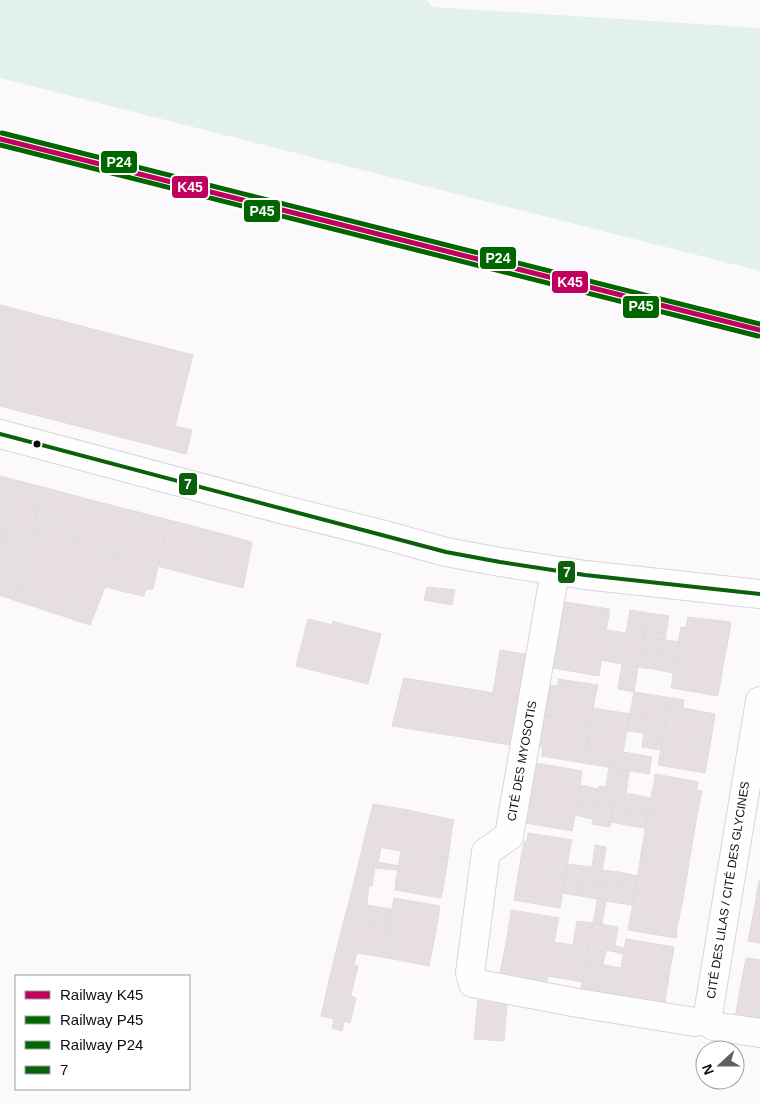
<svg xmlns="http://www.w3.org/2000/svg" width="760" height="1105" viewBox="0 0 760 1105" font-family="Helvetica,sans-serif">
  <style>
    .green { fill: #e3f1eb }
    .building { fill: #e6dedf; stroke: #e2dbdb }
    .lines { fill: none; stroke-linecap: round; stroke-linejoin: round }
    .street-casing { stroke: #d9d5db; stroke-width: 30 }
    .street { stroke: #fefeff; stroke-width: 28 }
    .bus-1-casing { stroke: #fff; stroke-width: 8 }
    .bus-1 { stroke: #0b610b; stroke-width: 4 }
    .rail-1-casing { stroke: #fff; stroke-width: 9 }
    .rail-2-casing { stroke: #fff; stroke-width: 9 }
    .rail-3-casing { stroke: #fff; stroke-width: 9 }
    .rail-1 { stroke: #bf005f; stroke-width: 5 }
    .rail-2 { stroke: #060; stroke-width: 5 }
    .rail-3 { stroke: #060; stroke-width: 5 }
    .bus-dot { fill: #110b13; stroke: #fff; stroke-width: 2 }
    .labels { text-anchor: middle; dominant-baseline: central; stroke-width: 4.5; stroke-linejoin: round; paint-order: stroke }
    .street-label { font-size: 12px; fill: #110b13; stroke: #fff }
    .line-badge { stroke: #fff; stroke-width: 2 }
    .badge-label { font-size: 14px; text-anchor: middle; font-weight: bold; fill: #fff }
  </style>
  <rect width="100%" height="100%" fill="#fbf9fc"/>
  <polygon class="green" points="0,0 427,0 433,7 760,28 760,271 0,78"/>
  <g class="building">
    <polygon points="0,305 193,355 175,426 192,430 186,454 0,406"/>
    <polygon points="0,476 19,481 0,550"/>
    <polygon points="19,481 43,487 17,585 0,579 0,550"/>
    <polygon points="43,487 87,499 81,522 37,510"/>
    <polygon points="87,499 134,511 118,555 75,543"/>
    <polygon points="37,510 81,522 75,543 32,531"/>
    <polygon points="134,511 169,520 156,575 136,569 130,593 105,587"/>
    <polygon points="169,520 223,534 211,580 158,566"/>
    <polygon points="32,531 118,555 96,610 17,585"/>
    <polygon points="223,534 252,542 243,588 211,580"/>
    <polygon points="136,569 156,575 153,589 146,589 144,596 130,593"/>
    <polygon points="0,579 17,585 14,600 0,595"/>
    <polygon points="17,585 96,610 90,625 14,600"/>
    <polygon points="427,587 455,590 452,605 424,600"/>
    <polygon points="565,602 609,609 609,615 564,607"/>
    <polygon points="564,607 609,615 606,630 626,633 630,610 648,613 641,652 559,638"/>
    <polygon points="648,613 663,615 661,633 644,630"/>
    <polygon points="663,615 669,616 665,640 644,636 644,630 661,633"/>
    <polygon points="688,617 731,622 729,635 686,628"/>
    <polygon points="308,619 345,628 346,625 381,634 368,684 296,666"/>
    <polygon points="333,621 346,625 345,628 332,625"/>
    <polygon points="681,627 729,635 723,666 676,658"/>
    <polygon points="644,636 659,639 657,655 641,652"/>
    <polygon points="559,638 641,652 638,667 601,660 599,676 553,668"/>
    <polygon points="659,639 679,642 676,658 657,655"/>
    <polygon points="500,650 531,655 524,698 493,692"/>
    <polygon points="641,652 657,655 653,669 638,667"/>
    <polygon points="657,655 676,658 674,673 653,669"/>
    <polygon points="676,658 723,666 718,696 671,688"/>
    <polygon points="622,664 638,667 634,692 618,689"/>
    <polygon points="404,678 524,698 517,746 392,726"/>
    <polygon points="558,679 598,685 596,693 558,686"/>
    <polygon points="550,685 596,693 590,725 545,716"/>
    <polygon points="634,692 684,700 683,708 668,705 665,721 630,714"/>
    <polygon points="668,705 715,714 710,745 663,737"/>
    <polygon points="593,708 630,714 627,731 590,725"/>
    <polygon points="630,714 647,717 644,733 627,731"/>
    <polygon points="545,716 590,725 585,754 539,746"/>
    <polygon points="647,717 665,721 663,737 644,733"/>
    <polygon points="590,725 627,731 620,769 608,767 612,748 587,744"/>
    <polygon points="644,733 663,737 661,750 642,747"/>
    <polygon points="663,737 710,745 705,773 658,765"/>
    <polygon points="587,744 612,748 608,767 583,763"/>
    <polygon points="543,747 585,754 583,763 542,756"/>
    <polygon points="623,752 652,757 649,774 620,769"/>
    <polygon points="536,763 582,771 578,801 531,793"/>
    <polygon points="609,767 620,769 617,789 606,787"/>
    <polygon points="620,769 629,771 626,794 631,794 629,810 613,807"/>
    <polygon points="655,774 698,782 696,791 654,783"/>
    <polygon points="654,783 702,791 696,821 648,813"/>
    <polygon points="580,785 598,789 596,804 578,801"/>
    <polygon points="599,786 617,789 613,807 596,804"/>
    <polygon points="531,793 578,801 572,831 526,823"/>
    <polygon points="631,794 651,798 648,813 629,810"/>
    <polygon points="578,801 596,804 593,819 575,815"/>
    <polygon points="373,804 408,810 407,820 452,829 448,858 363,845"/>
    <polygon points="596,804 613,807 610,827 592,824"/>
    <polygon points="613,807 629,810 626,825 611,822"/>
    <polygon points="408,810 454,820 452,829 407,820"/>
    <polygon points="629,810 648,813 645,828 626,825"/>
    <polygon points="648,813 696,821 691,851 643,843"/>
    <polygon points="528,833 572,840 570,849 527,841"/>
    <polygon points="524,841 570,849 565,878 519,870"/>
    <polygon points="643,843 691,851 689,861 641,853"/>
    <polygon points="363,845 381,848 378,862 399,866 398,870 375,868 372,886 354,882"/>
    <polygon points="595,845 606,847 600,884 565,878 568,864 592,867"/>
    <polygon points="401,851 448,858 443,889 396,881"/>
    <polygon points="641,853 689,861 688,870 640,862"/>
    <polygon points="640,862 688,870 683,899 635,890"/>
    <polygon points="519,870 565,878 560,908 514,900"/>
    <polygon points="602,870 619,872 617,887 600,884"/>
    <polygon points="619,872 638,876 635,890 617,887"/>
    <polygon points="565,878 582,881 580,896 562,893"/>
    <polygon points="396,881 443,889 441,898 395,890"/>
    <polygon points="582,881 600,884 597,899 580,896"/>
    <polygon points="759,881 760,881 760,911 754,910"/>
    <polygon points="354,882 369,885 367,905 391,909 391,914 348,906"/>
    <polygon points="600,884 635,890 632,905 606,901 602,925 593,923"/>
    <polygon points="635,890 683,899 677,928 630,920"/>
    <polygon points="394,898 440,906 435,936 388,928"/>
    <polygon points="348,906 372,911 370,924 344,920"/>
    <polygon points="511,910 559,918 557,927 510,918"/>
    <polygon points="754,910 760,911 760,943 748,941"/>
    <polygon points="372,911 391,914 388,928 370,924"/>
    <polygon points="510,918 557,927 554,942 573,945 577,921 593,923 586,962 505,948"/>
    <polygon points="344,920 388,928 383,957 357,953 354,964 334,959"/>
    <polygon points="630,920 677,928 676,938 628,930"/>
    <polygon points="593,923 618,927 615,946 625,948 624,954 606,950 603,965 586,962"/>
    <polygon points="388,928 435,936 429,966 383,957"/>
    <polygon points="626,939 674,947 669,976 621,968"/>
    <polygon points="505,948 586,962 583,982 548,976 546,987 499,979"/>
    <polygon points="746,958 760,960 760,992 740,989"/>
    <polygon points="334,959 358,966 342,1031 332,1028 334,1019 321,1016"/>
    <polygon points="586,962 669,976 664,1008 615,999 617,987 598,984 596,996 580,993"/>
    <polygon points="598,984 617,987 615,999 596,996"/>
    <polygon points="740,989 760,992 760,1023 735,1019"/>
    <polygon points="351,996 356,998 350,1023 344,1021"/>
    <polygon points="478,1000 507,1005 504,1041 474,1039"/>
  </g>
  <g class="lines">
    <g class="street-casing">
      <g id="street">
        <polyline points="0,434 277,508 381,534 446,552 500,562 585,575 760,594"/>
        <polyline points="555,571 509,836 486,852 470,973 473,983 578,1003 695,1022 707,1020"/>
        <polyline points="707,1020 760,701"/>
        <polyline points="707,1020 713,1026 760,1033"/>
      </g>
    </g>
    <use href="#street" class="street"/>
    <g class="bus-1-casing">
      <polyline id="bus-1" points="0,434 446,552 500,562 585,575 760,594"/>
    </g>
    <use href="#bus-1" class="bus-1"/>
    <g class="rail-1-casing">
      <polyline id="rail-1" points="0,139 760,330"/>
    </g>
    <g class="rail-2-casing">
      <polyline id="rail-2" points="0,145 758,336"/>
    </g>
    <g class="rail-3-casing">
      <polyline id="rail-3" points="2,133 760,324"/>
    </g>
    <use href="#rail-1" class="rail-1"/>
    <use href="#rail-2" class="rail-2"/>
    <use href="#rail-3" class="rail-3"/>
  </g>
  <circle class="bus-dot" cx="37" cy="444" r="4.5"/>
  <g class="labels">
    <g class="street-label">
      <text transform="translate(522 761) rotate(-80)">CITÉ DES MYOSOTIS</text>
      <text transform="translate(728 890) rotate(-81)">CITÉ DES LILAS / CITÉ DES GLYCINES</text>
    </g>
  </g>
  <g class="line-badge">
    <rect x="100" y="150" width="38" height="24" rx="5" fill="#060"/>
    <rect x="171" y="175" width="38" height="24" rx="5" fill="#bf005f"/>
    <rect x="243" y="199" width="38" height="24" rx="5" fill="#060"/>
    <rect x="479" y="246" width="38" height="24" rx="5" fill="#060"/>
    <rect x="551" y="270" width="38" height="24" rx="5" fill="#bf005f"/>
    <rect x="622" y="295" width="38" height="24" rx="5" fill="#060"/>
    <rect x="178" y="472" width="20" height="24" rx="5" fill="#0b610b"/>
    <rect x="557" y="560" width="19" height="24" rx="5" fill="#0b610b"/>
  </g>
  <g class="badge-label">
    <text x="119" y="167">P24</text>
    <text x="190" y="192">K45</text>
    <text x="262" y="216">P45</text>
    <text x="498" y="263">P24</text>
    <text x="570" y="287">K45</text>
    <text x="641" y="311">P45</text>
    <text x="188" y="489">7</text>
    <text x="567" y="577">7</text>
  </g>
  <rect x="15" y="975" width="175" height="115" fill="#ffffff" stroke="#a09da1"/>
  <rect x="25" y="991" width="25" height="8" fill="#bf005f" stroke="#a09da1"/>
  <text x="60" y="1000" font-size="15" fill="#110b13">Railway K45</text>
  <rect x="25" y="1016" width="25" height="8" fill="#006600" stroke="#a09da1"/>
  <text x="60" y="1025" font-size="15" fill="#110b13">Railway P45</text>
  <rect x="25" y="1041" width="25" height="8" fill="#006600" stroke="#a09da1"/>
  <text x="60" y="1050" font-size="15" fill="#110b13">Railway P24</text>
  <rect x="25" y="1066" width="25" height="8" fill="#0b610b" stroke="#a09da1"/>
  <text x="60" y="1075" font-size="15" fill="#110b13">7</text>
  <g transform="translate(720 1065) rotate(249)"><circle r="24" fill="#ffffff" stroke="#a09da1"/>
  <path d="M0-4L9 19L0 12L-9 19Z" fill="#635e65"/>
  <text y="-8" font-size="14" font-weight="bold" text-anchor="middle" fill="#110b13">N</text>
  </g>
</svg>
